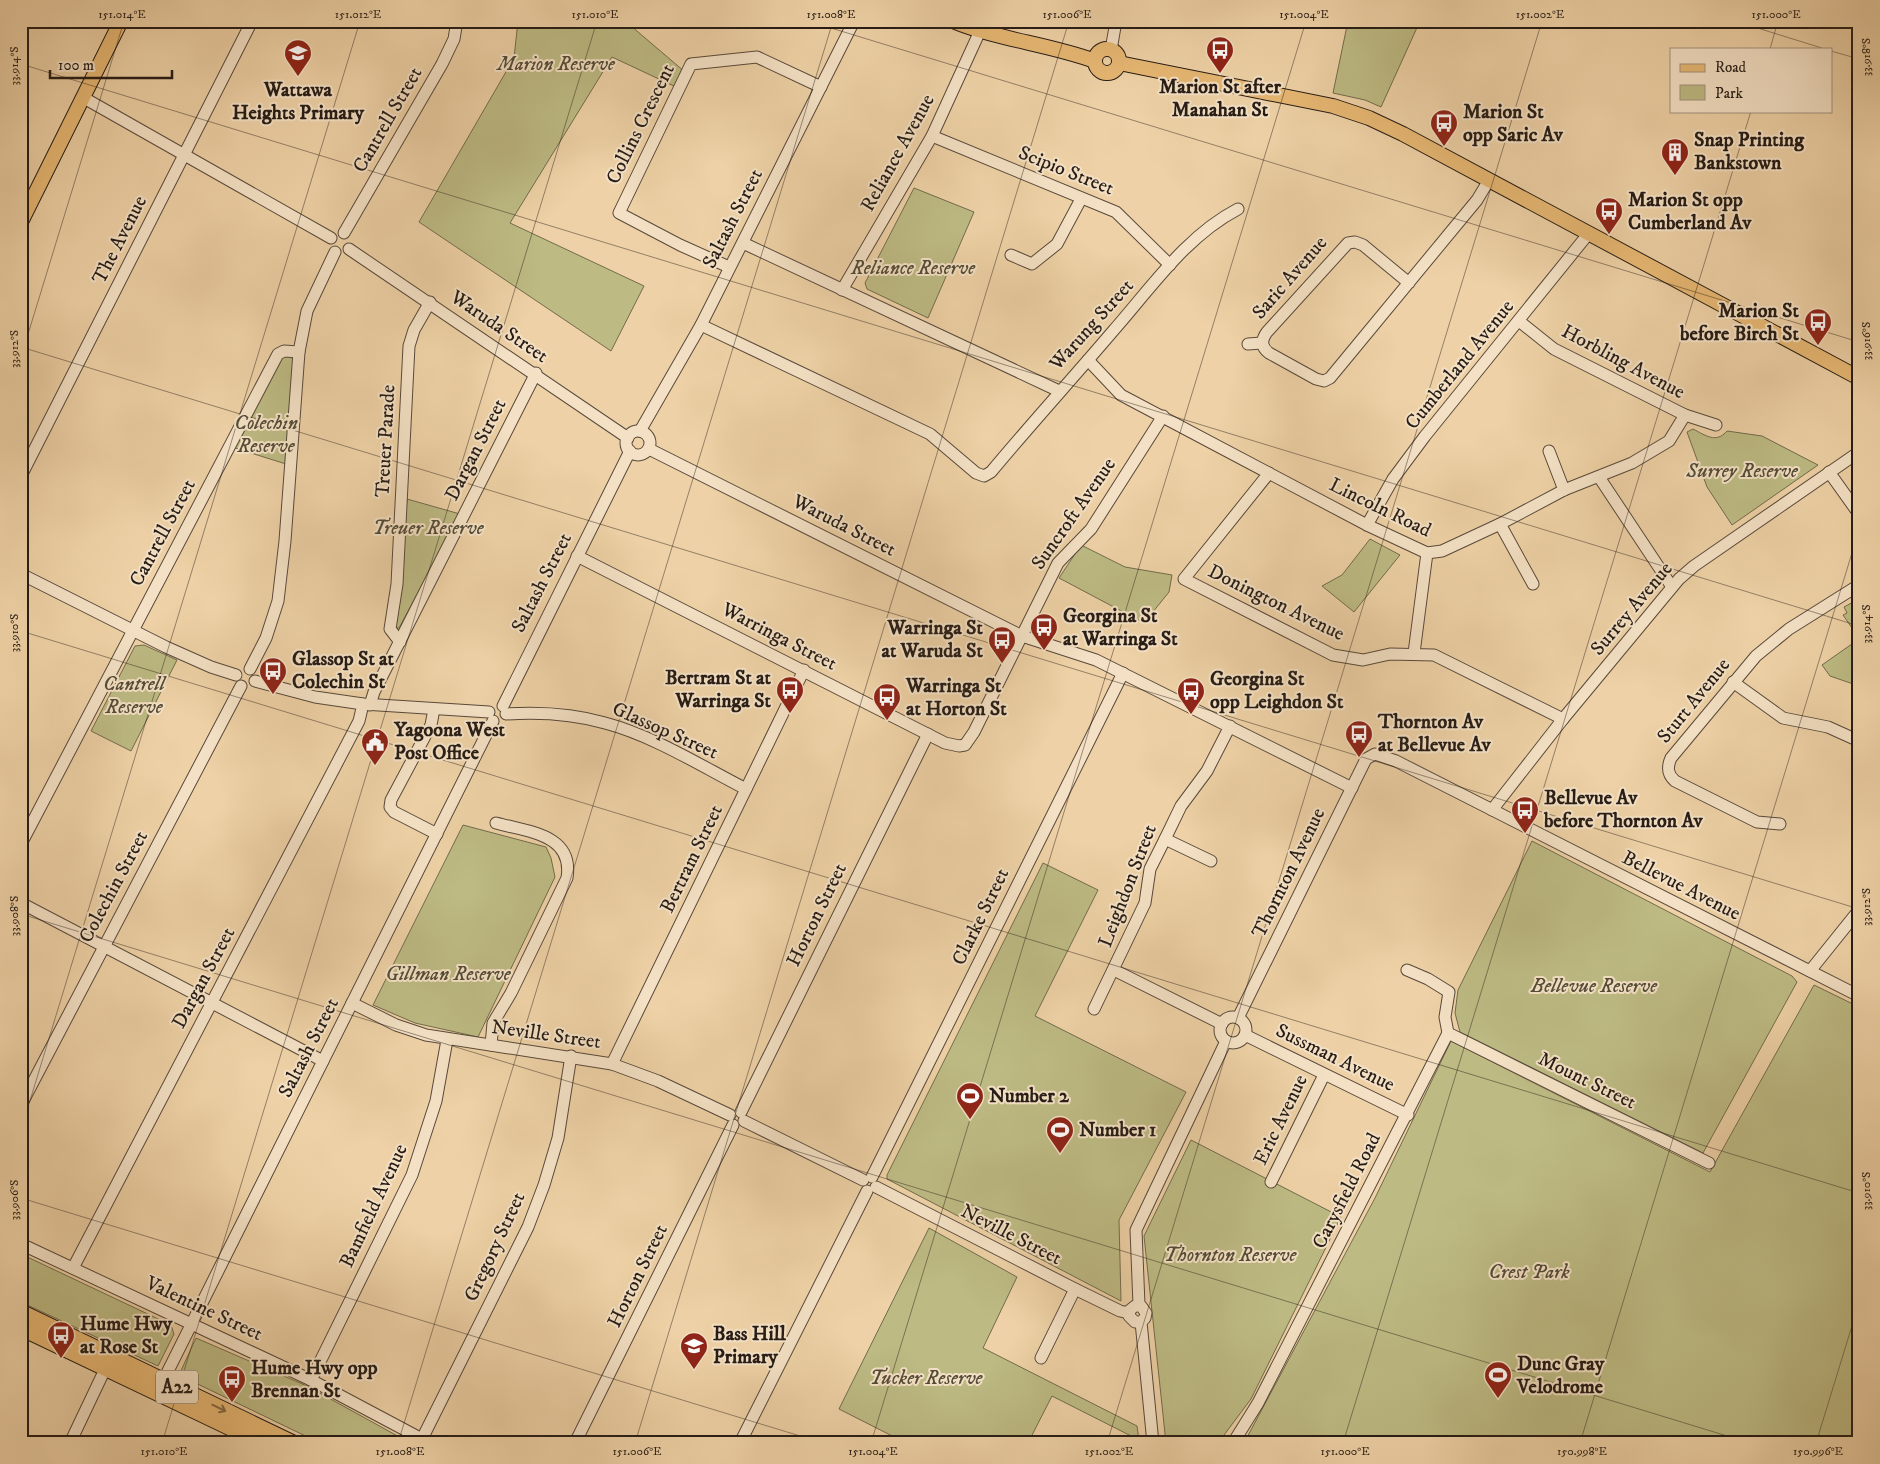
<svg xmlns="http://www.w3.org/2000/svg" width="1880" height="1464" viewBox="0 0 1880 1464" font-family="'IM FELL DW Pica',serif">
  <style>
    .green { fill: #bdba83; stroke: #726b4c }
    .lines { fill: none; stroke-linecap: round; stroke-linejoin: round }
    .minor-casing { stroke: #58493a; stroke-width: 13 }
    .major-casing { stroke: #261c16; stroke-width: 16 }
    .highway-casing { stroke: #261c16; stroke-width: 17 }
    .minor { stroke: #f4e1c5; stroke-width: 11 }
    .major { stroke: #e7b873; stroke-width: 14 }
    .highway { stroke: #e7b873; stroke-width: 15 }
    .oneway { stroke: #866a44 }
    .ticks { fill: none; stroke: #261c16; stroke-width: 1; stroke-opacity: 0.45 }
    .labels { text-anchor: middle; dominant-baseline: central; stroke-width: 4; stroke-linejoin: round; paint-order: stroke }
    .shield { fill: #f4e1c5; stroke: #64574a; stroke-width: 1 }
    .shield-label { font-size: 19px; font-weight: bold; fill: #261c16 }
    .park-label { font-size: 20px; font-style: italic; fill: #534b37; stroke: #f4e1c5 }
    .poi-label { font-size: 20px; font-weight: bold; fill: #261c16; stroke: #f4e1c5; text-anchor: start }
    .street-label { font-size: 20px; fill: #261c16; stroke: #f4e1c5 }
    .neatline { fill: none; stroke: #261c16; stroke-width: 2 }
    .ticks-label { font-size: 12px; text-anchor: middle; fill: #261c16 }
  </style>
  <rect width="100%" height="100%" fill="#eed1a6"/>
  <filter id="stains"><feTurbulence type="fractalNoise" baseFrequency=".004" numOctaves="4"/><feColorMatrix values="0 0 0 0 .2 0 0 0 0 .09 0 0 0 0 .02 0 0 0 .5 -.17"/></filter>
  <radialGradient id="worn" r=".72"><stop offset=".6" stop-color="#630" stop-opacity="0"/><stop offset="1" stop-color="#630" stop-opacity=".3"/></radialGradient>
  <g class="green">
    <polygon points="518,21 634,21 631,26 685,72 678,88 612,57 510,223 644,286 611,351 419,222 514,58"/>
    <polygon points="1348,21 1420,21 1381,107 1365,100 1333,93"/>
    <polygon points="914,188 974,212 928,318 867,289 865,283"/>
    <polygon points="291,356 293,360 286,464 235,448 280,357"/>
    <path d="M 1693,429 C 1705,435 1716,444 1727,431 L 1762,436 L 1818,465 L 1732,525 L 1707,487 L 1687,432 Z"/>
    <polygon points="407,499 460,514 399,628 396,628"/>
    <polygon points="1370,539 1400,555 1354,612 1322,586 1342,575"/>
    <polygon points="1081,545 1125,567 1172,575 1169,592 1144,623 1059,578"/>
    <polygon points="1859,599 1859,638 1843,615 1847,613 1844,607"/>
    <polygon points="1859,639 1859,686 1830,676 1822,665"/>
    <polygon points="144,645 177,660 131,751 91,731 135,646"/>
    <polygon points="463,825 546,847 551,858 555,877 478,1037 415,1023 373,1005"/>
    <polygon points="1532,841 1792,976 1797,982 1703,1153 1460,1032 1455,1013 1458,990"/>
    <polygon points="1043,863 1098,890 1035,1016 1186,1092 1119,1220 1121,1301 887,1179 887,1175"/>
    <polygon points="1814,985 1859,1007 1859,1443 1244,1443 1375,1198 1451,1041 1710,1172"/>
    <polygon points="1191,1140 1341,1217 1251,1399 1218,1443 1166,1443 1144,1236"/>
    <polygon points="929,1228 1017,1277 983,1348 1137,1426 1139,1440 1052,1396 1028,1443 906,1443 839,1409"/>
    <polygon points="21,1254 171,1325 174,1334 158,1366 21,1302"/>
    <polygon points="196,1338 307,1386 403,1439 405,1443 320,1443 179,1375"/>
  </g>
  <g class="lines">
    <g class="minor-casing">
      <g id="minor">
        <polyline points="1111,50 1116,21"/>
        <polyline points="84,98 331,238"/>
        <polyline points="932,136 1116,212 1170,265"/>
        <polyline points="344,233 442,64 454,39 457,21"/>
        <polyline points="743,243 1059,391"/>
        <polyline points="349,249 628,438"/>
        <polyline points="1011,255 1032,264 1057,244 1081,199"/>
        <polyline points="729,267 680,245 619,213 691,64 757,57 821,87"/>
        <path d="M 1409,283 L 1363,245 L 1355,242 L 1348,243 L 1267,332 C 1261,340 1261,347 1269,353 L 1316,379 L 1324,381 L 1330,378 L 1477,200 L 1489,180"/>
        <polyline points="842,290 932,136 980,31"/>
        <polyline points="1519,321 1554,349 1685,415 1716,425"/>
        <path d="M 701,325 L 930,434 L 976,473 L 984,476 L 991,472 C 1031,424 1073,378 1113,331 C 1151,288 1186,236 1238,209"/>
        <polyline points="1248,344 1262,343"/>
        <polyline points="1088,360 1121,395 1367,525 1427,553 1442,551 1500,524 1564,490 1632,463 1669,441 1685,415"/>
        <polyline points="640,431 701,325 854,21"/>
        <circle cx="638" cy="443" r="12"/>
        <polyline points="649,449 1022,636 1096,660 1352,788"/>
        <polyline points="1549,451 1564,490"/>
        <polyline points="1829,472 1859,514"/>
        <polyline points="1269,473 1184,579 1333,655 1363,660 1390,654 1434,655 1563,719"/>
        <polyline points="21,476 252,21"/>
        <polyline points="1599,477 1672,587"/>
        <polyline points="1500,524 1533,584"/>
        <polyline points="1367,525 1393,479 1425,436 1589,233"/>
        <polyline points="577,556 945,743 959,746 965,745 974,732 1058,563 1091,529 1163,416"/>
        <polyline points="21,574 166,647 211,667 236,675"/>
        <polyline points="400,642 390,629 397,584 409,346 414,330 430,302"/>
        <polyline points="1414,653 1427,553"/>
        <polyline points="250,669 266,638 278,601 285,541 299,352 307,311 335,252"/>
        <polyline points="255,681 315,697 363,704 489,712"/>
        <polyline points="1733,682 1783,718 1828,727 1859,741"/>
        <polyline points="370,705 374,692 536,373"/>
        <polyline points="503,706 630,451"/>
        <polyline points="434,709 431,725 391,800 390,807 394,812 437,834"/>
        <path d="M 506,714 C 538,712 574,714 605,723 C 654,736 701,766 746,789"/>
        <polyline points="1492,810 1563,719 1679,579 1694,566 1859,452"/>
        <path d="M 1780,824 L 1757,822 L 1675,781 C 1667,774 1667,767 1671,758 L 1756,656 L 1789,629 L 1859,585"/>
        <polyline points="1165,839 1211,861"/>
        <polyline points="21,844 278,354 284,351 299,352"/>
        <polyline points="21,903 323,1061"/>
        <polyline points="1114,970 1222,1024"/>
        <polyline points="1407,970 1428,979 1449,992 1445,1017 1448,1033"/>
        <polyline points="1810,971 1859,910"/>
        <polyline points="352,1003 396,1025 426,1035 612,1064 658,1081 730,1115"/>
        <polyline points="1094,1009 1145,903 1150,869 1165,839 1181,806 1207,771 1230,726"/>
        <circle cx="1233" cy="1030" r="13"/>
        <polyline points="1238,1018 1366,759 1375,754 1396,761 1859,996"/>
        <polyline points="1448,1033 1709,1163"/>
        <polyline points="1245,1035 1408,1115"/>
        <path d="M 491,1045 L 493,1023 L 511,993 L 567,878 C 574,834 528,832 496,823"/>
        <polyline points="612,1064 804,670"/>
        <polyline points="21,1105 241,686"/>
        <polyline points="741,1112 928,734"/>
        <polyline points="744,1121 863,1180"/>
        <polyline points="872,1177 1123,673"/>
        <polyline points="1271,1182 1324,1075"/>
        <polyline points="876,1187 1075,1289 1120,1311 1129,1313"/>
        <polyline points="21,1244 311,1380 422,1439"/>
        <polyline points="73,1268 359,721 363,704"/>
        <polyline points="1139,1305 1136,1230 1226,1041"/>
        <polyline points="1141,1322 1135,1322 1129,1316 1130,1310 1135,1306 1141,1306 1146,1313 1145,1318 1141,1322 1153,1443"/>
        <polyline points="1041,1358 1075,1289"/>
        <polyline points="311,1380 412,1175 436,1101 447,1040"/>
        <polyline points="160,1387 493,721"/>
        <polyline points="70,1443 108,1363"/>
        <polyline points="230,1443 239,1425"/>
        <polyline points="420,1443 528,1227 544,1185 558,1138 571,1056"/>
        <polyline points="575,1443 733,1125"/>
        <polyline points="740,1443 867,1191"/>
        <polyline points="1233,1443 1258,1403 1448,1033"/>
      </g>
    </g>
    <g class="major-casing">
      <g id="major">
        <path d="M 953,21 C 999,40 1049,44 1095,61"/>
        <circle cx="1107" cy="61" r="12"/>
        <polyline points="1119,63 1333,106 1369,118 1403,134 1859,378"/>
        <polyline points="21,222 121,21"/>
      </g>
    </g>
    <g class="highway-casing">
      <g id="highway">
        <polyline points="21,1312 293,1443"/>
        <polyline points="21,1328 262,1443"/>
      </g>
    </g>
    <use href="#minor" class="minor"/>
    <use href="#major" class="major"/>
    <use href="#highway" class="highway"/>
  </g>
  <defs><path id="oneway-shaft" d="M-6 0H5M1.5-3L5.5 0L1.5 3" fill="none" stroke-width="1.6" stroke-linecap="round" stroke-linejoin="round" transform="scale(1.25)"/></defs>
  <use class="oneway" href="#oneway-shaft" transform="translate(219 1408) rotate(26)"/>
  <path class="ticks" d="M 808,21 L 1859,342M 1735,21 L 1825,49M 1770,49 L 1778,21M 1831,51 L 1859,59M 21,64 L 1859,626M 21,347 L 1859,909M 21,357 L 124,21M 21,631 L 1859,1193M 21,914 L 1750,1443M 21,1130 L 360,21M 21,1198 L 823,1443M 162,1443 L 597,21M 398,1443 L 833,21M 635,1443 L 1069,21M 871,1443 L 1306,21M 1107,1443 L 1542,21M 1343,1443 L 1751,111M 1580,1443 L 1859,530M 1816,1443 L 1859,1303"/>
  <defs>
    <g id="bus-pin" transform="scale(1.4375)"><path d="M0 17L-7.5 6A9.5 9.5 0 1 1 7.5 6Z" fill="#8f2418" stroke="#f4e1c5"/><path d="M-5-6H5V4H4V6H2V4H-2V6H-4V4H-5ZM-3.5-4V0h7V-4ZM-3.5 1.2v1.5H-2V1.2ZM2 1.2v1.5H3.5V1.2Z" fill="#fff"/></g>
    <g id="school-pin" transform="scale(1.4375)"><path d="M0 17L-7.5 6A9.5 9.5 0 1 1 7.5 6Z" fill="#8f2418" stroke="#f4e1c5"/><path d="M0-5L7-2L0 1L-7-2ZM-4 1L0 2.5L4 1V4Q0 6-4 4Z" fill="#fff"/></g>
    <g id="building-pin" transform="scale(1.4375)"><path d="M0 17L-7.5 6A9.5 9.5 0 1 1 7.5 6Z" fill="#8f2418" stroke="#f4e1c5"/><path d="M-4-6H4V6H1V3H-1V6H-4ZM-2.5-4.3h1.7v1.8h-1.7ZM.8-4.3h1.7v1.8H.8ZM-2.5-1h1.7V.8h-1.7ZM.8-1h1.7V.8H.8Z" fill="#fff"/></g>
    <g id="civic-pin" transform="scale(1.4375)"><path d="M0 17L-7.5 6A9.5 9.5 0 1 1 7.5 6Z" fill="#8f2418" stroke="#f4e1c5"/><path d="M-.6-6.5H3V-4.5H.6V-3L4-1V1h2V6H-6V1h2V-1L-.6-3ZM-1.2 2.5V6h2.4V2.5Z" fill="#fff"/></g>
    <g id="stadium-pin" transform="scale(1.4375)"><path d="M0 17L-7.5 6A9.5 9.5 0 1 1 7.5 6Z" fill="#8f2418" stroke="#f4e1c5"/><path d="M0-5a6.5 5 0 1 0 0 10a6.5 5 0 1 0 0-10ZM-3.5-1.8h7v3.6h-7Z" fill="#fff"/></g>
  </defs>
  <g fill-rule="evenodd">
    <use href="#bus-pin" x="1220" y="50"/>
    <use href="#school-pin" x="298" y="53"/>
    <use href="#bus-pin" x="1444" y="123"/>
    <use href="#building-pin" x="1675" y="152"/>
    <use href="#bus-pin" x="1609" y="211"/>
    <use href="#bus-pin" x="1818" y="322"/>
    <use href="#bus-pin" x="1044" y="627"/>
    <use href="#bus-pin" x="1002" y="640"/>
    <use href="#bus-pin" x="273" y="671"/>
    <use href="#bus-pin" x="790" y="690"/>
    <use href="#bus-pin" x="1191" y="691"/>
    <use href="#bus-pin" x="887" y="697"/>
    <use href="#bus-pin" x="1359" y="734"/>
    <use href="#civic-pin" x="375" y="742"/>
    <use href="#bus-pin" x="1525" y="810"/>
    <use href="#stadium-pin" x="970" y="1096"/>
    <use href="#stadium-pin" x="1060" y="1130"/>
    <use href="#bus-pin" x="61" y="1335"/>
    <use href="#school-pin" x="694" y="1346"/>
    <use href="#stadium-pin" x="1498" y="1375"/>
    <use href="#bus-pin" x="232" y="1379"/>
  </g>
  <g class="labels">
    <rect class="shield" x="156" y="1370.5" width="42" height="33" rx="4"/>
    <g class="shield-label">
      <text x="177" y="1387">A22</text>
    </g>
    <g class="park-label">
      <text x="556" y="64">Marion Reserve</text>
      <text x="913" y="268">Reliance Reserve</text>
      <text x="266" y="423">Colechin<tspan x="266" dy="23">Reserve</tspan></text>
      <text x="1742" y="471">Surrey Reserve</text>
      <text x="428" y="528">Treuer Reserve</text>
      <text x="134" y="684">Cantrell<tspan x="134" dy="23">Reserve</tspan></text>
      <text x="448" y="974">Gillman Reserve</text>
      <text x="1594" y="986">Bellevue Reserve</text>
      <text x="1230" y="1255">Thornton Reserve</text>
      <text x="1529" y="1272">Crest Park</text>
      <text x="926" y="1378">Tucker Reserve</text>
    </g>
    <g class="poi-label">
      <text x="1220" y="87" text-anchor="middle">Marion St after<tspan x="1220" dy="23">Manahan St</tspan></text>
      <text x="298" y="90" text-anchor="middle">Wattawa<tspan x="298" dy="23">Heights Primary</tspan></text>
      <text x="1463" y="112">Marion St<tspan x="1463" dy="23">opp Saric Av</tspan></text>
      <text x="1694" y="140">Snap Printing<tspan x="1694" dy="23">Bankstown</tspan></text>
      <text x="1628" y="200">Marion St opp<tspan x="1628" dy="23">Cumberland Av</tspan></text>
      <text x="1799" y="311" text-anchor="end">Marion St<tspan x="1799" dy="23">before Birch St</tspan></text>
      <text x="1063" y="616">Georgina St<tspan x="1063" dy="23">at Warringa St</tspan></text>
      <text x="983" y="628" text-anchor="end">Warringa St<tspan x="983" dy="23">at Waruda St</tspan></text>
      <text x="292" y="659">Glassop St at<tspan x="292" dy="23">Colechin St</tspan></text>
      <text x="771" y="678" text-anchor="end">Bertram St at<tspan x="771" dy="23">Warringa St</tspan></text>
      <text x="1210" y="679">Georgina St<tspan x="1210" dy="23">opp Leighdon St</tspan></text>
      <text x="906" y="686">Warringa St<tspan x="906" dy="23">at Horton St</tspan></text>
      <text x="1378" y="722">Thornton Av<tspan x="1378" dy="23">at Bellevue Av</tspan></text>
      <text x="394" y="730">Yagoona West<tspan x="394" dy="23">Post Office</tspan></text>
      <text x="1544" y="798">Bellevue Av<tspan x="1544" dy="23">before Thornton Av</tspan></text>
      <text x="989" y="1096">Number 2</text>
      <text x="1079" y="1130">Number 1</text>
      <text x="80" y="1324">Hume Hwy<tspan x="80" dy="23">at Rose St</tspan></text>
      <text x="713" y="1334">Bass Hill<tspan x="713" dy="23">Primary</tspan></text>
      <text x="1517" y="1364">Dunc Gray<tspan x="1517" dy="23">Velodrome</tspan></text>
      <text x="251" y="1368">Hume Hwy opp<tspan x="251" dy="23">Brennan St</tspan></text>
    </g>
    <g class="street-label">
      <text transform="translate(388 120) rotate(-60)">Cantrell Street</text>
      <text transform="translate(641 124) rotate(-64)">Collins Crescent</text>
      <text transform="translate(898 153) rotate(-61)">Reliance Avenue</text>
      <text transform="translate(1066 171) rotate(22)">Scipio Street</text>
      <text transform="translate(733 219) rotate(-63)">Saltash Street</text>
      <text transform="translate(120 240) rotate(-63)">The Avenue</text>
      <text transform="translate(1290 278) rotate(-49)">Saric Avenue</text>
      <text transform="translate(1092 325) rotate(-48)">Warung Street</text>
      <text transform="translate(499 327) rotate(34)">Waruda Street</text>
      <text transform="translate(1623 362) rotate(28)">Horbling Avenue</text>
      <text transform="translate(1460 365) rotate(-51)">Cumberland Avenue</text>
      <text transform="translate(386 441) rotate(-87)">Treuer Parade</text>
      <text transform="translate(476 450) rotate(-63)">Dargan Street</text>
      <text transform="translate(1380 508) rotate(26)">Lincoln Road</text>
      <text transform="translate(1074 514) rotate(-55)">Suncroft Avenue</text>
      <text transform="translate(844 526) rotate(27)">Waruda Street</text>
      <text transform="translate(163 533) rotate(-62)">Cantrell Street</text>
      <text transform="translate(542 583) rotate(-63)">Saltash Street</text>
      <text transform="translate(1276 603) rotate(26)">Donington Avenue</text>
      <text transform="translate(1632 609) rotate(-50)">Surrey Avenue</text>
      <text transform="translate(779 637) rotate(27)">Warringa Street</text>
      <text transform="translate(1694 701) rotate(-51)">Sturt Avenue</text>
      <text transform="translate(665 731) rotate(24)">Glassop Street</text>
      <text transform="translate(692 859) rotate(-64)">Bertram Street</text>
      <text transform="translate(1289 873) rotate(-64)">Thornton Avenue</text>
      <text transform="translate(1128 886) rotate(-69)">Leighdon Street</text>
      <text transform="translate(1681 886) rotate(27)">Bellevue Avenue</text>
      <text transform="translate(114 887) rotate(-62)">Colechin Street</text>
      <text transform="translate(817 915) rotate(-64)">Horton Street</text>
      <text transform="translate(981 917) rotate(-64)">Clarke Street</text>
      <text transform="translate(204 978) rotate(-62)">Dargan Street</text>
      <text transform="translate(546 1035) rotate(8)">Neville Street</text>
      <text transform="translate(309 1048) rotate(-63)">Saltash Street</text>
      <text transform="translate(1335 1058) rotate(26)">Sussman Avenue</text>
      <text transform="translate(1587 1081) rotate(26)">Mount Street</text>
      <text transform="translate(1281 1120) rotate(-64)">Eric Avenue</text>
      <text transform="translate(1347 1191) rotate(-63)">Carysfield Road</text>
      <text transform="translate(374 1206) rotate(-65)">Bamfield Avenue</text>
      <text transform="translate(1011 1235) rotate(27)">Neville Street</text>
      <text transform="translate(495 1247) rotate(-65)">Gregory Street</text>
      <text transform="translate(638 1276) rotate(-64)">Horton Street</text>
      <text transform="translate(204 1309) rotate(25)">Valentine Street</text>
    </g>
  </g>
  <rect width="1880" height="1464" fill="none" stroke="#eed1a6" stroke-width="55"/>
  <rect x="1670" y="48" width="162" height="65" fill="#f4e1c5" stroke="#a2927f"/>
  <rect x="1680" y="64" width="25" height="8" fill="#e7b873" stroke="#a2927f"/>
  <text x="1715" y="72" font-size="15" fill="#261c16">Road</text>
  <rect x="1680" y="85" width="25" height="15" fill="#bdba83" stroke="#a2927f"/>
  <text x="1715" y="98" font-size="15" fill="#261c16">Park</text>
  <path d="M50 70v8h122v-8" fill="none" stroke="#261c16" stroke-width="2.5"/>
  <text x="58" y="70" font-size="15" fill="#261c16" stroke="#f4e1c5" stroke-width="4" paint-order="stroke">100 m</text>
  <rect x="28" y="28" width="1824" height="1408" class="neatline"/>
  <g class="ticks-label">
    <text x="122" y="18">151.014°E</text>
    <text x="358" y="18">151.012°E</text>
    <text x="595" y="18">151.010°E</text>
    <text x="831" y="18">151.008°E</text>
    <text x="1067" y="18">151.006°E</text>
    <text x="1304" y="18">151.004°E</text>
    <text x="1540" y="18">151.002°E</text>
    <text x="1776" y="18">151.000°E</text>
    <text transform="translate(1866 57) rotate(-90)" y="4">33.918°S</text>
    <text transform="translate(14 66) rotate(-90)" y="4">33.914°S</text>
    <text transform="translate(1866 341) rotate(-90)" y="4">33.916°S</text>
    <text transform="translate(14 349) rotate(-90)" y="4">33.912°S</text>
    <text transform="translate(1866 624) rotate(-90)" y="4">33.914°S</text>
    <text transform="translate(14 633) rotate(-90)" y="4">33.910°S</text>
    <text transform="translate(1866 907) rotate(-90)" y="4">33.912°S</text>
    <text transform="translate(14 916) rotate(-90)" y="4">33.908°S</text>
    <text transform="translate(1866 1191) rotate(-90)" y="4">33.910°S</text>
    <text transform="translate(14 1200) rotate(-90)" y="4">33.906°S</text>
    <text x="164" y="1455">151.010°E</text>
    <text x="400" y="1455">151.008°E</text>
    <text x="637" y="1455">151.006°E</text>
    <text x="873" y="1455">151.004°E</text>
    <text x="1109" y="1455">151.002°E</text>
    <text x="1345" y="1455">151.000°E</text>
    <text x="1582" y="1455">150.998°E</text>
    <text x="1818" y="1455">150.996°E</text>
  </g>
  <rect width="100%" height="100%" filter="url(#stains)"/>
  <rect width="100%" height="100%" fill="url(#worn)"/>
</svg>
